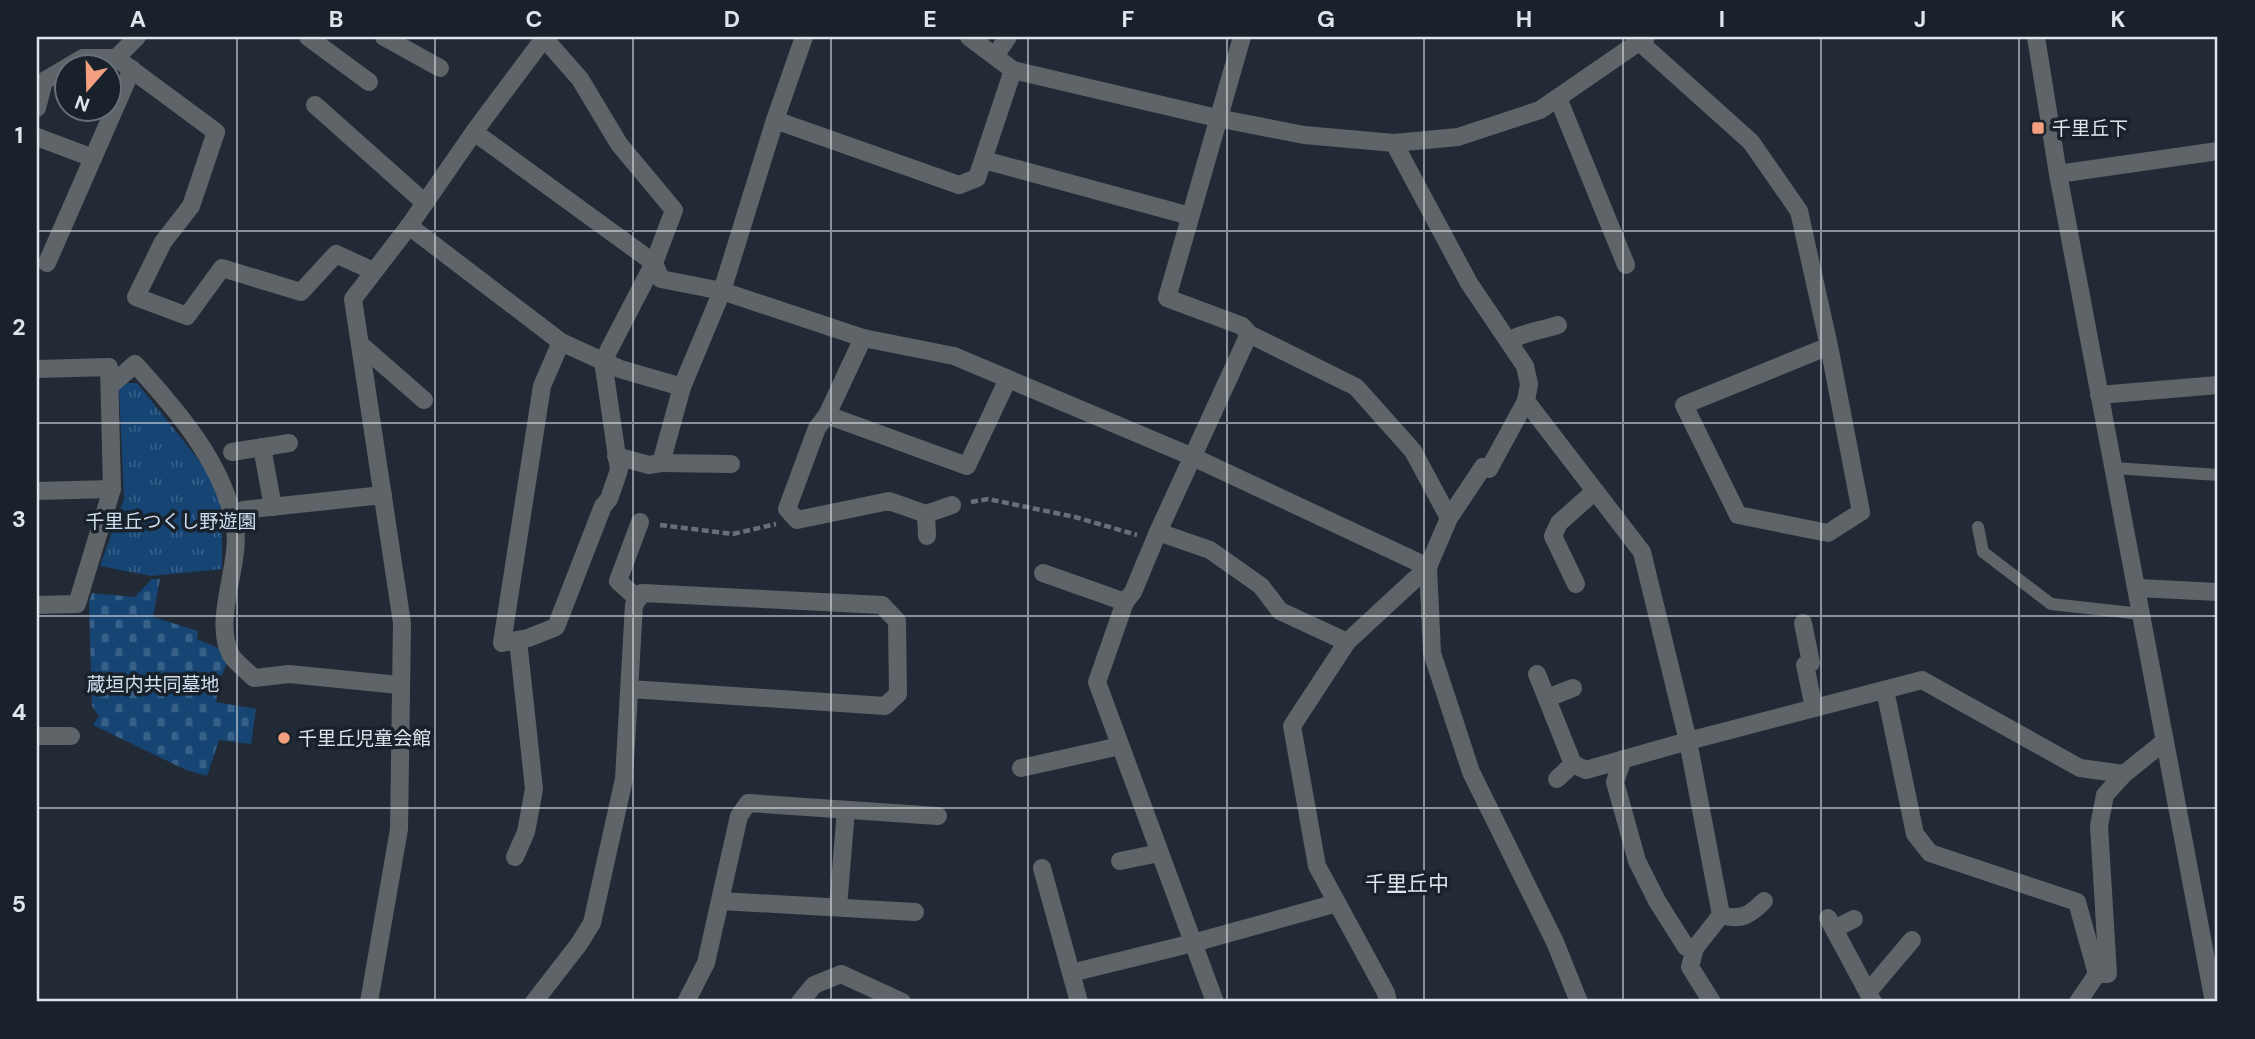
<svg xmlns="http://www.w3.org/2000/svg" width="2255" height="1039" viewBox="0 0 2255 1039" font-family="'DM Sans','Noto Sans JP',sans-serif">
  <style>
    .cemetery { fill: url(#cemetery-stones) }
    .park { fill: url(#park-tufts) }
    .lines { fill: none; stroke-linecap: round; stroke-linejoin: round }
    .path { stroke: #676f78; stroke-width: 4.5; stroke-dasharray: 7 3.5; stroke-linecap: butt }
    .service { stroke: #5f6469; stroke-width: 12 }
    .minor { stroke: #5f6469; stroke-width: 18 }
    .grid { fill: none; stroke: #dfe5ec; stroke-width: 2; stroke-opacity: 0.55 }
    .poi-dot { fill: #f2a080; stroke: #19212b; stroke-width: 2.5 }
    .labels { text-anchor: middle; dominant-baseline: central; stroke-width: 7; stroke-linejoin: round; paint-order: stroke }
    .poi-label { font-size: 19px; fill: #dfe5ec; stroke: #19212b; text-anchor: start }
    .park-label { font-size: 19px; fill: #d1dfef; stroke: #19212b }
    .neighbourhood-label { font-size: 21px; fill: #dfe5ec; stroke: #19212b }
    .neatline { fill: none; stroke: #dfe5ec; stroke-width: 2.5 }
    .grid-label { font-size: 23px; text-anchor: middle; font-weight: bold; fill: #dfe5ec }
  </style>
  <defs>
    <pattern id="cemetery-stones" width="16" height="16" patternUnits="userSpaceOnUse" patternTransform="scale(1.75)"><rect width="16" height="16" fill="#164574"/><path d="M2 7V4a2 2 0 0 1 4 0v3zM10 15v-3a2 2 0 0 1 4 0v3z" fill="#376088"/></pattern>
    <pattern id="park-tufts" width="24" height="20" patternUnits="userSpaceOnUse" patternTransform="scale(1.75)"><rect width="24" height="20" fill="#164574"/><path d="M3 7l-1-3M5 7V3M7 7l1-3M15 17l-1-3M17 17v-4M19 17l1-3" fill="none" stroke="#376088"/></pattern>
  </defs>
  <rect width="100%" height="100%" fill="#222b35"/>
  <polygon class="cemetery" points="152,579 160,579 153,617 198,631 197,639 223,650 228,660 219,682 216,702 256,709 251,744 219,740 207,776 186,770 93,725 99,716 92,706 89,602 92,593 135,597"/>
  <polygon class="park" points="126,383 137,383 214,479 222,511 222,569 151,576 100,566 124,499 119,388"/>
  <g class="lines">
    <g class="path">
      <polyline points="971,502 988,499 1075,517 1137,535"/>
      <polyline points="660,525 733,534 776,524"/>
    </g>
    <g class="service">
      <polyline points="2114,468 2218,475"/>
      <polyline points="1978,527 1983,552 2051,604 2142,614"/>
    </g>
    <g class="minor">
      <polyline points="308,37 369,82"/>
      <polyline points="384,37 440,68"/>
      <polyline points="543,37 580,79 619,144 674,210 654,263 603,361 619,470 609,499 603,506 556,627 528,638 502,643 542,386 561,342"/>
      <polyline points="969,37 1013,70 1217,118 1304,135 1394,143 1458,137 1540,110 1646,37"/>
      <polyline points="1242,37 1167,298 1242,326 1249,334 1356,387 1413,451 1449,518"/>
      <polyline points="1634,37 1751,142 1799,211 1829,346 1861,512 1828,533 1738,515 1684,405 1829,346"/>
      <polyline points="2036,37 2058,174 2214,1002"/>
      <polyline points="995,56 1008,37"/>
      <polyline points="116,58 137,37"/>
      <polyline points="69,66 83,58 116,58 216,132 191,206 163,242 136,297 187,316 222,268 301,292 336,254 373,271"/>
      <polyline points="1558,98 1626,265"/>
      <polyline points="315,105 425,203"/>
      <polyline points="37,108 44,81 66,68"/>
      <polyline points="775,120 959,185 977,178 1013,70"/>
      <polyline points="474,132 654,263 661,279 722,291 863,338 954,356 1193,457 1428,567 1347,642 1292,726 1317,866 1386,993 1388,1002"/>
      <polyline points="37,137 93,158"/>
      <polyline points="1394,143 1469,283 1525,366 1529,384 1526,401 1642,552 1688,741 1922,680 2080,768 2124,774 2165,741"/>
      <polyline points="984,160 1190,216"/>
      <polyline points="2058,174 2218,151"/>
      <polyline points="409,226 561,342 620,369 682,387 722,291 775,120 804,37"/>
      <polyline points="47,263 132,69"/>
      <polyline points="863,338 827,415 817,428 787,509 797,520 889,501 926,514 952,505"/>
      <path d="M 1510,340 C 1528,331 1540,331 1558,325"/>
      <polyline points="361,345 424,400"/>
      <polyline points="37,369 109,367 112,489 77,604 37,605"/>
      <path d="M 110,386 L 135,364 C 177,410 224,464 235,527 C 241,564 212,621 231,655 C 236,663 247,671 254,678 L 289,674 L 399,685"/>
      <polyline points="2099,395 2218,385"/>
      <polyline points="1526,401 1489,469 1483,467 1449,518 1428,567 1432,653 1471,772 1555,942 1579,1002"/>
      <polyline points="827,415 967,466 1008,379"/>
      <polyline points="262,447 273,507"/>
      <polyline points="232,452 289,443"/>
      <polyline points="616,456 649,465 661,463 682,387"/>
      <polyline points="661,463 731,464"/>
      <polyline points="37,491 112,489"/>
      <polyline points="243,510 383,495"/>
      <polyline points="926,514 927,536"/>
      <polyline points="1158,532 1210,550 1261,586 1280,611 1347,642"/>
      <polyline points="1043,573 1125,602"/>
      <polyline points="1576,584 1553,536 1559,523 1595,491"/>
      <polyline points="2138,588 2218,592"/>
      <polyline points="638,599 618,581 640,522"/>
      <polyline points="1803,623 1811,663 1805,665 1814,708"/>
      <polyline points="1537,674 1573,764 1586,770 1688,741 1721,915 1695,948"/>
      <polyline points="1885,690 1915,834 1930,853 2077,902 2097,974 2078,1002"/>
      <polyline points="1547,698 1573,688"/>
      <polyline points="37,736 71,736"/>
      <polyline points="1623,759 1615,782 1637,861 1657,901 1686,947 1695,948 1690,967 1712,1002"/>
      <polyline points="1021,768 1120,746"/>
      <polyline points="1557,779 1573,764"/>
      <polyline points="515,857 526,832 534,789 518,640"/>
      <polyline points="1120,861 1159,853"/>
      <polyline points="1042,868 1079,1002"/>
      <polyline points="721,901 915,912"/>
      <polyline points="838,907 846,810"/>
      <path d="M 1721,915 C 1741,921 1750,915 1764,901"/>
      <polyline points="1828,918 1873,1002"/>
      <polyline points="1834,929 1854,919"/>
      <polyline points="1071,973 1193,943 1337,903"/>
      <polyline points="2097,974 2108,974 2099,826 2105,795 2124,774"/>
      <polyline points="1868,992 1912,940"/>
      <polyline points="369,1002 399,829 402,623 353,299 409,226 474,132 545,37"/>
      <polyline points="534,1002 579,944 592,923 624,779 634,605 642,593 882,605 897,621 898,694 885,706 630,689"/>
      <polyline points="686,1002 706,963 739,816 748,803 938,816"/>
      <polyline points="800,1002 814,985 841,974 902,1002"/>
      <polyline points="1215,1002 1097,682 1125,602 1133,592 1158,532 1249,334"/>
    </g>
  </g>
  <path class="grid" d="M 237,37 L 237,1002M 435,37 L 435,1002M 633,37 L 633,1002M 831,37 L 831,1002M 1028,37 L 1028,1002M 1227,37 L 1227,1002M 1424,37 L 1424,1002M 1623,37 L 1623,1002M 1821,37 L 1821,1002M 2019,37 L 2019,1002M 37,231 L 2218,231M 37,423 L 2218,423M 37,616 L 2218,616M 37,808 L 2218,808"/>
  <g class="poi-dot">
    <rect x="2031" y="121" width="14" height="14" rx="3.5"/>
    <circle cx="284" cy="738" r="7"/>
  </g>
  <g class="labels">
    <g class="poi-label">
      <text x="2052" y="128">千里丘下</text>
      <text x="298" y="738">千里丘児童会館</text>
    </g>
    <g class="park-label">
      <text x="171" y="521">千里丘つくし野遊園</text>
      <text x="153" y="684">蔵垣内共同墓地</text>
    </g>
    <g class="neighbourhood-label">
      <text x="1407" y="884">千里丘中</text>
    </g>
  </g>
  <rect width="2255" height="1039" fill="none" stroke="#19212b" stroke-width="77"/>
  <g transform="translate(88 88) rotate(200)"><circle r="33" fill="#19212b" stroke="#686f78" stroke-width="2"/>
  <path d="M0-5L12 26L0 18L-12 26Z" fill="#f2a080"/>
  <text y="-10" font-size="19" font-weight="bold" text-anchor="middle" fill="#dfe5ec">N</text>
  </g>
  <rect x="38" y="38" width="2178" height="962" class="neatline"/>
  <g class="grid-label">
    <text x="138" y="27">A</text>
    <text x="336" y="27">B</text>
    <text x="534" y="27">C</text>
    <text x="732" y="27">D</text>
    <text x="930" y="27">E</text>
    <text x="1128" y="27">F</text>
    <text x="1326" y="27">G</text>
    <text x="1524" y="27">H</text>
    <text x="1722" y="27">I</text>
    <text x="1920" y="27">J</text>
    <text x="2118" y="27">K</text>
    <text x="19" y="143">1</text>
    <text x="19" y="335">2</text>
    <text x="19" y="527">3</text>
    <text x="19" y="720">4</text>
    <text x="19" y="912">5</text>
  </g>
</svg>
